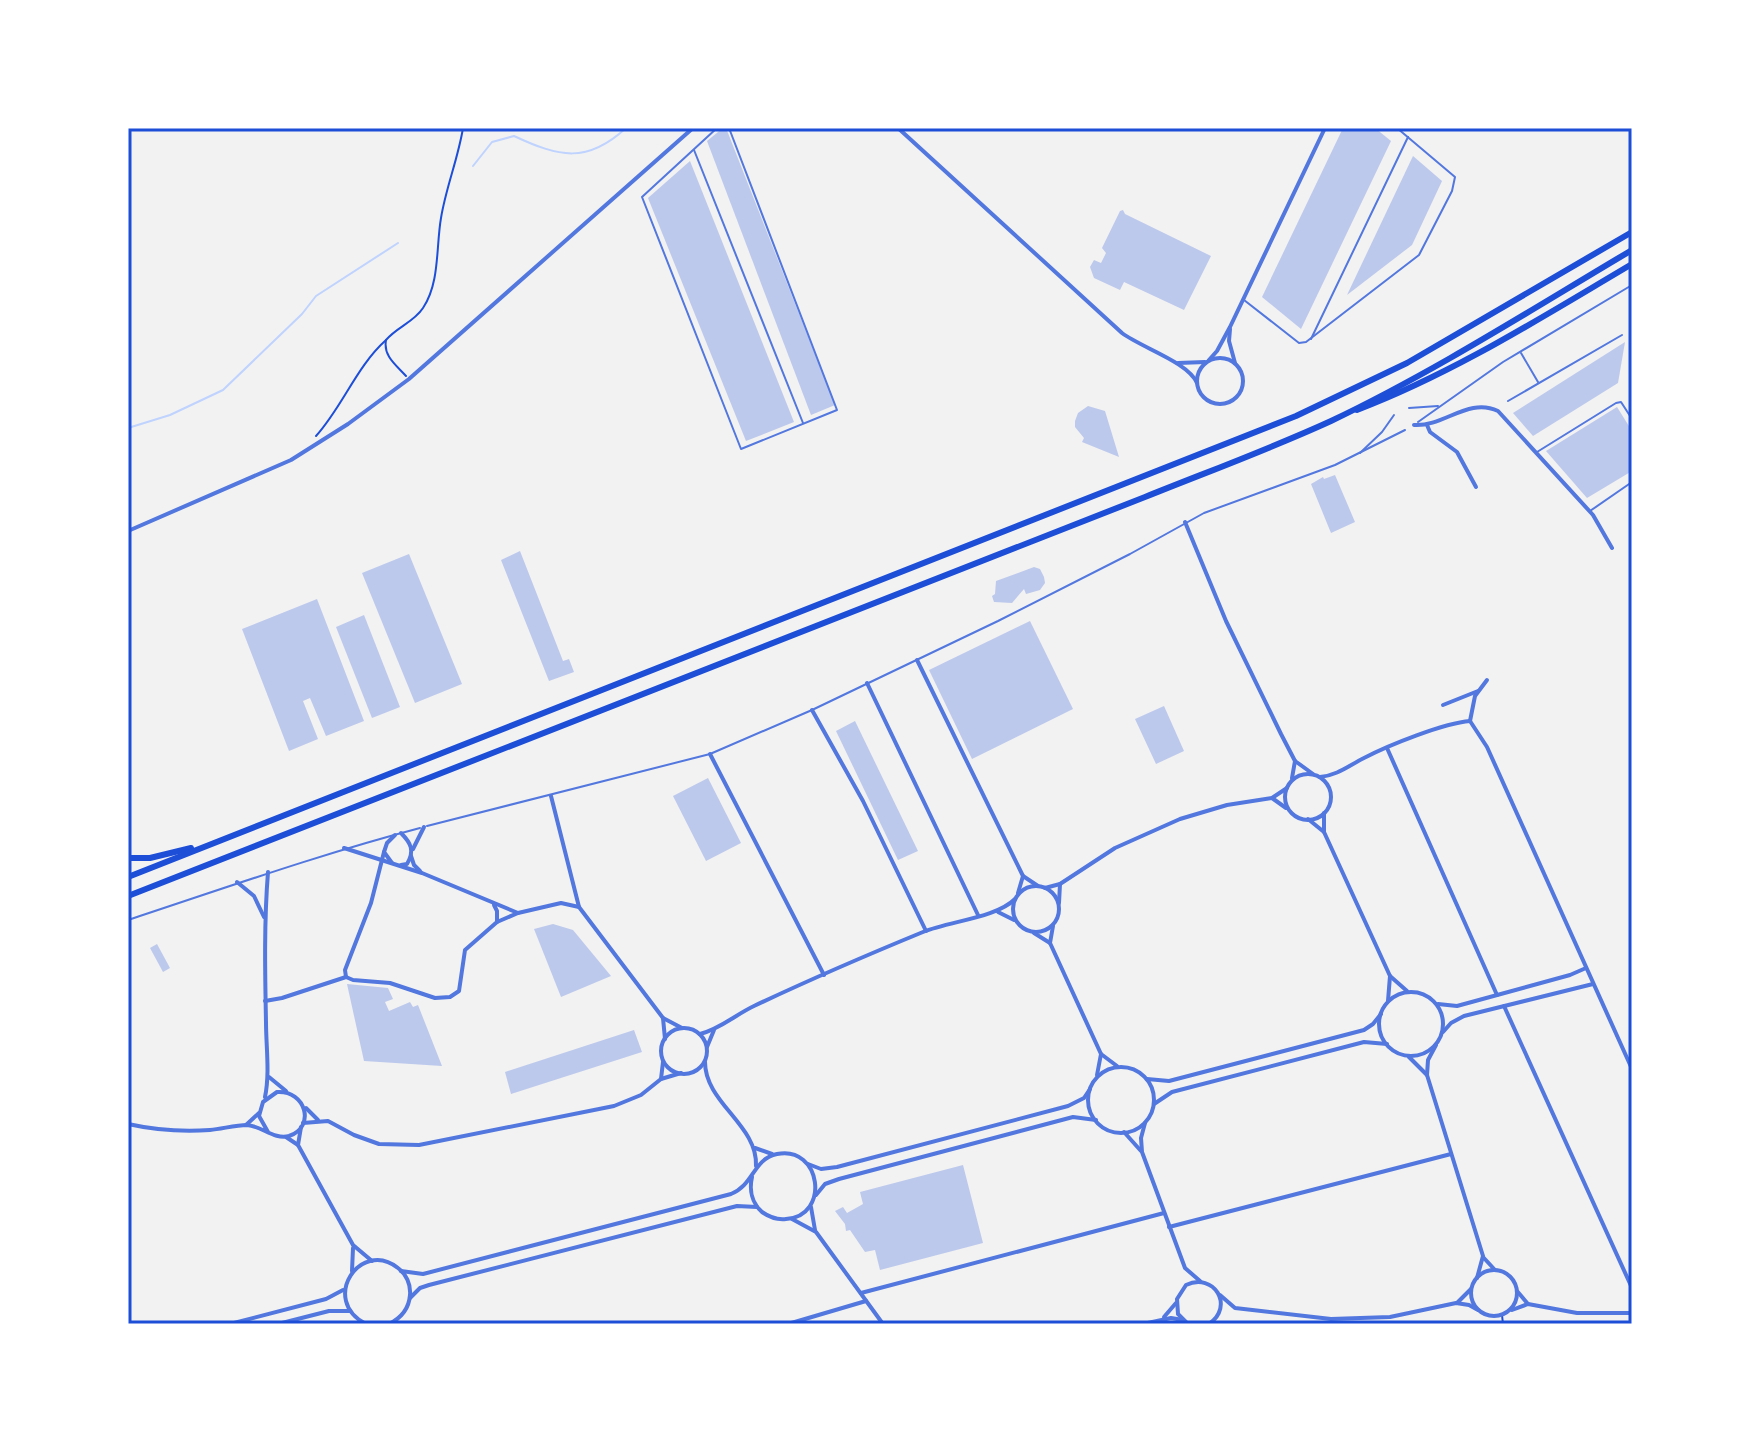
<svg xmlns="http://www.w3.org/2000/svg" width="1760" height="1452" viewBox="0 0 1760 1452" font-family="'Archivo Narrow',sans-serif">
  <style>
    .lines { fill: none; stroke-linecap: round; stroke-linejoin: round }
    .stream { stroke: #bfd3fe; stroke-width: 2 }
    .building { fill: #bdc9ec }
    .path { stroke: #1d4ed8; stroke-width: 2 }
    .service { stroke: #5277de; stroke-width: 2 }
    .minor { stroke: #5277de; stroke-width: 4 }
    .motorway { stroke: #1d4ed8; stroke-width: 6 }
    .neatline { fill: none; stroke: #1d4ed8; stroke-width: 3 }
  </style>
  <rect width="100%" height="100%" fill="#f2f2f2"/>
  <g class="lines">
    <g class="stream">
      <path d="M 473,166 L 492,142 L 514,136 C 559,157 587,164 626,128"/>
      <polyline points="128,428 170,415 223,390 302,314 316,296 398,243"/>
    </g>
  </g>
  <g class="building">
    <polygon points="723,128 726,128 835,405 811,415 707,141"/>
    <polygon points="1343,128 1375,128 1391,141 1301,329 1262,297"/>
    <polygon points="1413,156 1442,181 1412,245 1347,295"/>
    <polygon points="690,161 794,422 746,441 648,198"/>
    <polygon points="1123,210 1125,214 1211,256 1184,310 1124,282 1120,290 1094,278 1090,267 1094,260 1101,263 1106,253 1102,248 1120,211"/>
    <polygon points="1625,342 1618,383 1533,436 1513,413"/>
    <polygon points="1088,406 1105,411 1119,457 1082,442 1084,438 1075,427 1075,421 1078,413"/>
    <polygon points="1617,407 1632,431 1632,471 1587,498 1546,451"/>
    <polygon points="1335,475 1355,522 1331,533 1311,484 1323,477 1324,479"/>
    <polygon points="520,551 563,661 569,659 574,672 549,681 501,560"/>
    <polygon points="409,554 462,684 415,703 362,573"/>
    <polygon points="1034,567 1040,569 1044,577 1045,583 1040,590 1026,594 1024,589 1012,603 994,602 992,596 995,594 996,581"/>
    <polygon points="317,599 364,721 326,736 310,698 303,701 318,739 289,751 242,629"/>
    <polygon points="364,615 400,707 372,718 336,627"/>
    <polygon points="1030,621 1073,709 972,759 929,670"/>
    <polygon points="1164,706 1184,751 1156,764 1135,719"/>
    <polygon points="855,721 918,851 898,860 836,731"/>
    <polygon points="708,778 741,843 706,861 673,796"/>
    <polygon points="553,924 573,930 611,976 561,997 534,929"/>
    <polygon points="157,944 170,968 163,972 150,948"/>
    <polygon points="347,984 388,988 393,999 385,1002 389,1011 410,1002 413,1007 418,1005 442,1066 364,1061"/>
    <polygon points="634,1030 642,1052 511,1094 505,1072"/>
    <polygon points="963,1165 983,1243 880,1270 875,1250 865,1252 850,1230 846,1231 845,1224 835,1211 843,1207 847,1213 863,1204 860,1192"/>
  </g>
  <g class="lines">
    <g class="path">
      <path d="M 406,376 C 396,365 383,356 386,340 C 397,327 414,322 423,308 C 440,283 436,246 441,218 C 446,187 458,159 463,128"/>
      <path d="M 316,436 C 343,406 356,367 386,340"/>
      <polyline points="1502,1315 1503,1324"/>
    </g>
    <g class="service">
      <polyline points="717,128 642,197 741,449 837,410 729,128"/>
      <polyline points="694,150 803,423"/>
      <polyline points="1244,300 1299,343 1306,342 1419,255 1452,191 1455,177 1397,128"/>
      <polyline points="1311,339 1408,137"/>
      <polyline points="1521,353 1538,382"/>
      <polyline points="1508,401 1622,335"/>
      <polyline points="1409,408 1438,406"/>
      <polyline points="1418,422 1503,362 1632,285"/>
      <polyline points="1537,452 1616,403 1621,402 1632,419"/>
      <polyline points="1360,453 1382,432 1394,415"/>
      <polyline points="1590,511 1632,482"/>
      <polyline points="427,826 710,754 812,710 998,621 1130,554 1204,513 1335,465 1405,430"/>
      <path d="M 128,920 C 225,888 321,854 420,828"/>
    </g>
    <g class="minor">
      <path d="M 898,128 L 1122,333 C 1142,348 1188,362 1197,383"/>
      <polyline points="1230,329 1229,341 1235,363"/>
      <circle cx="1220" cy="381" r="23"/>
      <polyline points="1209,360 1217,351 1230,327 1325,128"/>
      <polyline points="1178,363 1205,362"/>
      <path d="M 1414,425 C 1444,427 1468,397 1498,411 L 1593,515 L 1612,548"/>
      <polyline points="1427,425 1430,432 1457,452 1476,487"/>
      <polyline points="1185,522 1226,621 1281,734 1295,761 1313,774"/>
      <polyline points="128,531 291,460 348,424 409,379 693,128"/>
      <polyline points="917,660 1023,876 1038,886"/>
      <polyline points="867,683 978,915"/>
      <polyline points="1443,705 1478,691"/>
      <polyline points="812,710 863,801 926,931"/>
      <polyline points="1470,721 1487,747 1632,1069"/>
      <polyline points="1470,721 1475,696 1487,680"/>
      <polyline points="1387,748 1497,995"/>
      <polyline points="710,754 824,975"/>
      <circle cx="1308" cy="797" r="23"/>
      <path d="M 1320,777 C 1338,775 1348,766 1364,758 C 1389,745 1444,723 1470,721"/>
      <polyline points="1292,778 1295,761"/>
      <polyline points="551,796 579,907 663,1018 682,1028"/>
      <polyline points="1272,798 1286,808"/>
      <polyline points="1324,813 1324,832 1390,976 1407,991"/>
      <polyline points="1308,819 1324,832"/>
      <polyline points="344,848 422,873 518,913"/>
      <polyline points="413,849 424,827"/>
      <polyline points="411,856 414,865 420,871"/>
      <polyline points="392,863 384,852 387,843 395,835"/>
      <path d="M 401,865 L 407,864 C 415,851 411,843 401,833"/>
      <polyline points="237,882 254,896 264,917"/>
      <circle cx="1036" cy="909" r="23"/>
      <polyline points="1045,888 1060,884 1115,848 1180,819 1227,805 1272,798 1287,788"/>
      <polyline points="1018,893 1023,876"/>
      <polyline points="1059,903 1060,884"/>
      <polyline points="494,905 497,911 497,922"/>
      <polyline points="998,912 1014,920"/>
      <polyline points="1034,933 1050,943 1101,1054 1117,1066"/>
      <polyline points="1050,943 1053,926"/>
      <polyline points="346,977 345,970 371,903 384,852"/>
      <circle cx="1411" cy="1024" r="32"/>
      <polyline points="265,1001 282,998 346,977 353,980 390,983 435,998 450,997 459,991 465,950 497,922 518,913 561,903 579,907"/>
      <polyline points="1388,1001 1390,976"/>
      <polyline points="1438,1004 1457,1006 1570,975 1586,968"/>
      <polyline points="1504,1006 1632,1288"/>
      <polyline points="663,1018 665,1039"/>
      <circle cx="684" cy="1051" r="23"/>
      <polyline points="1443,1032 1451,1023 1464,1016 1593,984"/>
      <path d="M 700,1034 C 720,1029 735,1015 754,1006 C 809,980 867,955 923,932 C 950,921 996,918 1015,899"/>
      <polyline points="1436,1045 1428,1060 1427,1075 1483,1256 1477,1278"/>
      <polyline points="707,1047 714,1030"/>
      <polyline points="1409,1057 1427,1075"/>
      <path d="M 705,1062 C 705,1103 758,1125 756,1166"/>
      <circle cx="1121" cy="1100" r="33"/>
      <polyline points="1097,1075 1101,1054"/>
      <polyline points="269,1077 286,1091"/>
      <polyline points="661,1079 663,1062"/>
      <polyline points="1147,1079 1169,1081 1364,1030 1373,1024 1381,1014"/>
      <path d="M 265,1097 C 270,1073 266,1047 266,1022 C 265,972 264,922 268,872"/>
      <polyline points="1154,1104 1172,1092 1364,1042 1387,1044"/>
      <polyline points="306,1108 318,1120"/>
      <polyline points="303,1123 328,1121 354,1135 379,1144 419,1145 614,1106 641,1095 661,1079 681,1073"/>
      <polyline points="1145,1123 1141,1138 1142,1152 1185,1268 1200,1281"/>
      <path d="M 128,1124 C 155,1130 182,1132 210,1130 C 222,1129 235,1125 247,1125 C 262,1126 274,1140 289,1136 C 316,1127 306,1090 277,1092 L 263,1102 L 259,1116 L 268,1132"/>
      <polyline points="246,1125 259,1113"/>
      <polyline points="1124,1132 1141,1151"/>
      <polyline points="286,1137 298,1145 353,1245 372,1261"/>
      <polyline points="298,1145 301,1127"/>
      <polyline points="755,1148 772,1154"/>
      <polyline points="808,1164 821,1169 837,1167 1068,1106 1084,1098 1090,1089"/>
      <polyline points="816,1195 825,1184 839,1179 1073,1117 1096,1120"/>
      <polyline points="811,1207 815,1230"/>
      <polyline points="792,1219 816,1232 883,1324"/>
      <polyline points="1169,1227 1451,1154"/>
      <polyline points="1483,1257 1495,1270"/>
      <circle cx="1494" cy="1293" r="23"/>
      <polyline points="352,1271 353,1248"/>
      <path d="M 401,1271 L 423,1274 L 731,1194 C 754,1185 753,1159 777,1154 C 821,1145 831,1216 786,1219 C 777,1220 769,1217 762,1212 C 752,1203 749,1190 752,1177"/>
      <polyline points="1517,1291 1528,1304"/>
      <polyline points="861,1293 1164,1213"/>
      <polyline points="1220,1295 1235,1308 1331,1319 1390,1317 1456,1303 1469,1305 1478,1310"/>
      <polyline points="410,1298 420,1288 429,1285 737,1206 757,1207"/>
      <polyline points="1458,1302 1471,1289"/>
      <polyline points="1512,1310 1528,1304 1577,1313 1632,1313"/>
      <polyline points="1164,1317 1176,1303"/>
      <polyline points="230,1324 326,1299 343,1290"/>
      <polyline points="278,1324 329,1311 350,1311"/>
      <path d="M 366,1324 C 319,1300 361,1238 398,1268 C 406,1274 411,1284 410,1295 C 409,1309 401,1318 389,1324"/>
      <polyline points="788,1324 866,1301"/>
      <polyline points="1143,1324 1171,1318 1183,1320"/>
      <path d="M 1188,1324 L 1178,1314 L 1177,1299 L 1186,1285 C 1214,1272 1235,1306 1209,1324"/>
    </g>
    <g class="motorway">
      <path d="M 1357,410 C 1454,373 1542,317 1632,264"/>
      <polyline points="128,858 150,858 191,848"/>
      <polyline points="128,877 1296,416 1407,363 1632,232"/>
      <path d="M 128,896 L 1145,497 C 1207,472 1270,449 1331,421 C 1434,372 1534,308 1632,250"/>
    </g>
  </g>
  <rect width="1760" height="1452" fill="none" stroke="#ffffff" stroke-width="260"/>
  <rect x="130" y="130" width="1500" height="1192" class="neatline"/>
</svg>
